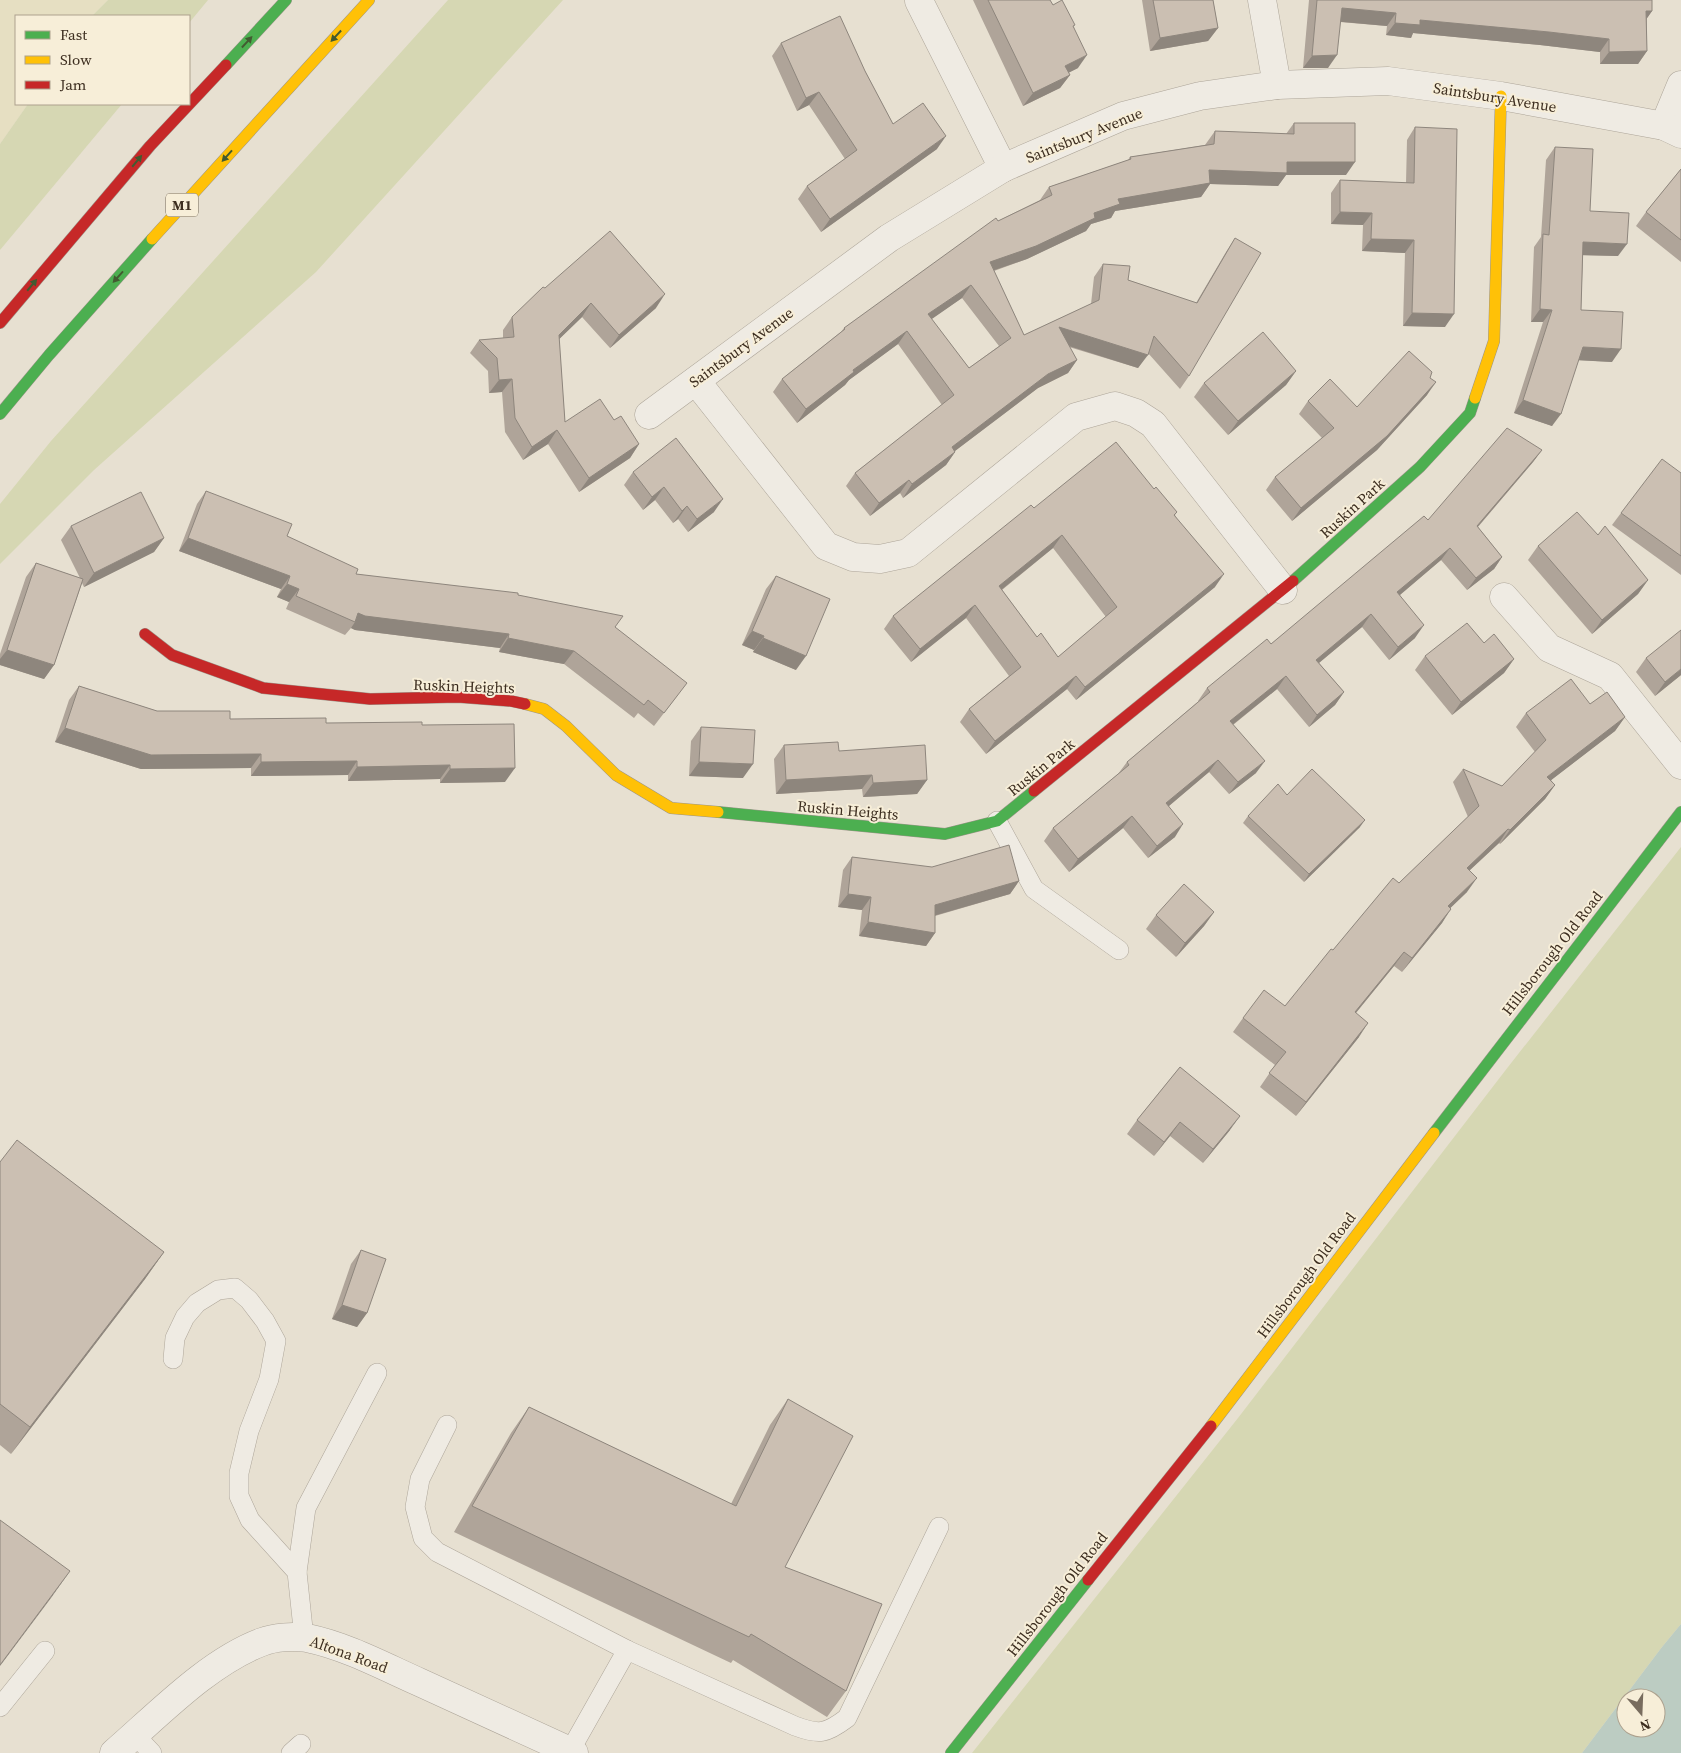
<svg xmlns="http://www.w3.org/2000/svg" width="1681" height="1753" viewBox="0 0 1681 1753" font-family="'Source Serif 4',serif">
  <style>
    .farmland { fill: #e6dfc2 }
    .green { fill: #d6d7b3 }
    .water { fill: #bcccc2; fill-rule: evenodd }
    .lines { fill: none; stroke-linecap: round; stroke-linejoin: round }
    .lane-casing { stroke: #ada599; stroke-width: 20 }
    .street-casing { stroke: #ada599; stroke-width: 29 }
    .fast-casing { stroke: #9c958a; stroke-width: 12 }
    .slow-casing { stroke: #9c958a; stroke-width: 12 }
    .jam-casing { stroke: #9c958a; stroke-width: 12 }
    .lane { stroke: #efebe3; stroke-width: 19 }
    .street { stroke: #efebe3; stroke-width: 28 }
    .fast { stroke: #4caf50; stroke-width: 11 }
    .slow { stroke: #ffc107; stroke-width: 11 }
    .jam { stroke: #c62828; stroke-width: 11 }
    .wall { fill: #afa499; fill-rule: evenodd }
    .shaded-wall { fill: #8e867d }
    .building { fill: #cbbfb2; stroke: #8e867d; fill-rule: evenodd }
    .oneway { fill: #425b31 }
    .labels { text-anchor: middle; dominant-baseline: central; stroke-width: 4; stroke-linejoin: round; paint-order: stroke }
    .shield { fill: #f7eed8; stroke: #756857; stroke-width: 1 }
    .shield-label { font-size: 14px; font-weight: bold; fill: #3d2e20 }
    .street-label { font-size: 15px; fill: #3d2e20; stroke: #f7eed8 }
  </style>
  <rect width="100%" height="100%" fill="#e7e0d1"/>
  <polygon class="farmland" points="0,0 108,0 92,16 16,16 16,104 28,104 0,144"/>
  <g class="green">
    <polygon points="108,0 208,0 189,23 189,16 92,16"/>
    <polygon points="448,0 563,0 316,272 94,470 0,564 0,504 51,441"/>
    <polygon points="28,104 122,104 0,250 0,144"/>
    <polygon points="1681,847 1681,1624 1662,1647 1582,1753 972,1753 1238,1418 1508,1067"/>
  </g>
  <path class="water" d="M 1681,1624 L 1681,1753 L 1582,1753 L 1662,1647 ZM 1626,1698 L 1656,1698 L 1656,1728 L 1626,1728 Z"/>
  <g class="lines">
    <g class="lane-casing">
      <g id="lane">
        <polyline points="997,821 1034,889 1119,950"/>
        <polyline points="173,1359 175,1338 185,1317 197,1303 218,1290 235,1288 249,1300 265,1321 276,1341 269,1379 249,1431 239,1473 239,1496 250,1520 297,1572 304,1638"/>
        <polyline points="447,1425 420,1479 415,1507 423,1538 437,1552 627,1650 570,1751"/>
        <polyline points="297,1572 306,1508 377,1373"/>
        <path d="M 627,1650 L 795,1726 C 819,1735 826,1734 847,1718 L 939,1527"/>
        <polyline points="0,1707 45,1651"/>
        <polyline points="135,1735 152,1753"/>
        <polyline points="291,1753 301,1744"/>
      </g>
    </g>
    <g class="street-casing">
      <g id="street">
        <polyline points="1262,0 1277,85"/>
        <polyline points="919,1 1003,168"/>
        <polyline points="1664,126 1681,85"/>
        <polyline points="696,381 826,546 853,557 880,559 908,553 1076,417 1115,406 1136,413 1153,424 1283,590"/>
        <polyline points="649,415 889,238 1003,168 1123,116 1200,96 1277,85 1388,81 1501,96 1664,126 1681,134"/>
        <polyline points="1504,597 1549,648 1610,676 1681,765"/>
        <path d="M 114,1753 C 157,1716 208,1662 262,1642 C 275,1637 293,1636 307,1638 C 346,1646 383,1666 419,1682 C 471,1706 523,1730 574,1753"/>
      </g>
    </g>
    <g class="fast-casing">
      <g id="fast">
        <polyline points="226,65 286,0"/>
        <polyline points="0,414 49,355 152,239"/>
        <polyline points="1293,581 1420,467 1470,413 1475,398"/>
        <polyline points="718,812 945,834 997,821 1034,791"/>
        <polyline points="1434,1133 1681,812"/>
        <polyline points="951,1753 1088,1580"/>
      </g>
    </g>
    <g class="slow-casing">
      <g id="slow">
        <polyline points="152,239 369,0"/>
        <polyline points="1475,398 1494,341 1501,96"/>
        <polyline points="525,704 544,709 566,726 616,775 671,808 718,812"/>
        <polyline points="1211,1426 1434,1133"/>
      </g>
    </g>
    <g class="jam-casing">
      <g id="jam">
        <polyline points="0,323 150,146 226,65"/>
        <polyline points="145,634 172,655 263,688 370,699 458,697 511,701 525,704"/>
        <polyline points="1034,791 1293,581"/>
        <polyline points="1088,1580 1211,1426"/>
      </g>
    </g>
    <use href="#lane" class="lane"/>
    <use href="#street" class="street"/>
    <use href="#fast" class="fast"/>
    <use href="#slow" class="slow"/>
    <use href="#jam" class="jam"/>
  </g>
  <g class="wall">
    <polygon points="973,0 1050,0 1053,5 1074,27 1078,68 1068,73 1070,75 1060,88 1023,106"/>
    <polygon points="1142,0 1213,0 1218,28 1208,41 1150,51"/>
    <polygon points="1309,0 1652,0 1652,11 1647,18 1647,51 1638,64 1600,64 1600,52 1540,45 1413,33 1411,38 1386,35 1387,26 1340,22 1328,68 1303,68"/>
    <polygon points="781,43 865,71 893,124 937,149 821,232 798,199 807,186 845,159 809,105 797,111 772,56"/>
    <path d="M 1294,123 L 1346,175 L 1286,175 L 1278,186 L 1210,184 L 1201,197 L 1115,211 L 1111,218 L 1091,224 L 1086,231 L 1027,259 L 994,271 L 1024,335 L 1091,304 L 1094,277 L 1103,264 L 1128,280 L 1196,303 L 1226,252 L 1235,238 L 1189,376 L 1180,389 L 1148,353 L 1138,368 L 1069,347 L 1077,360 L 1068,373 L 1038,388 L 955,451 L 955,452 L 946,465 L 903,498 L 900,493 L 870,516 L 846,486 L 855,473 L 942,405 L 898,344 L 849,380 L 845,385 L 797,423 L 773,392 L 782,379 L 841,332 L 844,328 L 998,221 L 1040,200 L 1049,187 L 1128,160 L 1130,157 L 1205,145 L 1215,131 L 1286,134 ZM 962,298 L 999,346 L 969,368 L 931,319 Z"/>
    <polygon points="1415,127 1445,327 1403,326 1405,253 1362,251 1363,225 1331,224 1331,193 1340,180 1406,183 1407,140"/>
    <polygon points="1555,147 1590,211 1618,256 1583,255 1581,310 1612,362 1578,360 1552,426 1514,413 1543,322 1531,322 1534,247 1541,237 1546,160"/>
    <polygon points="1681,169 1681,262 1636,226 1646,212"/>
    <polygon points="545,288 656,308 610,348 582,317 559,339 565,422 614,420 639,444 630,458 579,492 548,444 523,460 505,432 502,392 489,393 488,371 470,353 479,340 503,338 503,330 512,317"/>
    <polygon points="1296,371 1286,385 1228,435 1194,397 1204,383"/>
    <polygon points="1430,378 1427,395 1377,450 1292,521 1266,490 1275,477 1322,438 1299,414 1308,401 1357,407"/>
    <polygon points="1542,450 1533,462 1478,527 1502,557 1494,569 1467,590 1441,560 1400,595 1415,638 1389,660 1362,627 1319,663 1344,692 1335,705 1309,727 1277,689 1233,725 1256,773 1229,794 1209,772 1169,806 1175,837 1148,858 1123,828 1069,872 1044,841 1053,828 1118,774 1127,762 1199,701 1198,701 1207,688 1271,644 1428,520"/>
    <polygon points="633,472 714,512 688,532 678,519 673,523 655,500 643,510 624,485"/>
    <polygon points="1681,473 1681,575 1612,525 1621,513"/>
    <path d="M 1154,489 L 1177,512 L 1175,515 L 1215,587 L 1076,700 L 1067,689 L 986,754 L 960,722 L 969,709 L 1009,676 L 966,618 L 911,662 L 884,629 L 893,616 L 1034,508 ZM 1053,548 L 1106,617 L 1058,657 L 1037,637 L 1002,590 Z"/>
    <polygon points="206,491 356,574 518,595 615,627 677,696 654,726 638,713 634,718 564,664 499,652 500,648 355,630 351,628 345,635 286,609 289,602 277,597 281,589 179,551 197,504"/>
    <polygon points="71,526 164,538 154,552 84,587 82,583 54,665 44,679 0,665 0,654 26,577 36,563 80,578 61,540"/>
    <polygon points="1598,535 1648,580 1638,594 1592,634 1528,560 1538,546"/>
    <polygon points="776,576 796,670 753,652 754,650 742,645 766,589"/>
    <polygon points="1484,643 1514,659 1504,673 1452,715 1415,670 1425,656"/>
    <polygon points="1646,658 1681,675 1655,696 1636,672"/>
    <polygon points="79,686 157,711 230,719 326,723 422,725 505,782 440,783 440,779 348,781 348,775 251,776 251,768 141,769 55,742 69,700"/>
    <polygon points="1590,704 1625,717 1615,731 1551,780 1555,785 1545,799 1500,844 1499,843 1469,871 1467,892 1450,908 1442,923 1402,972 1394,966 1356,1013 1359,1037 1296,1116 1260,1087 1275,1065 1233,1032 1243,1018 1285,1006 1333,950 1399,883 1468,817 1453,782 1463,769 1502,786 1535,752 1516,727 1526,713"/>
    <polygon points="701,727 743,778 689,776 691,741"/>
    <polygon points="784,745 839,751 927,780 917,794 863,797 862,789 776,794 774,759"/>
    <polygon points="1248,816 1360,827 1304,882 1243,823"/>
    <polygon points="852,857 1019,881 1010,894 935,916 935,933 926,946 859,936 862,910 838,907 843,870"/>
    <polygon points="1214,912 1204,926 1176,957 1146,929 1156,915"/>
    <polygon points="1180,1067 1230,1130 1203,1163 1170,1136 1154,1156 1127,1134 1137,1120"/>
    <polygon points="0,1162 164,1252 145,1279 11,1454 0,1445"/>
    <polygon points="361,1250 367,1313 357,1327 332,1319 351,1264"/>
    <polygon points="788,1399 785,1567 846,1691 827,1717 733,1660 731,1663 454,1532 511,1433 529,1407 731,1504 770,1425"/>
  </g>
  <g class="shaded-wall">
    <polygon points="1342,8 1396,13 1387,26 1332,21"/>
    <polygon points="1646,11 1652,11 1643,24"/>
    <polygon points="1420,20 1549,32 1609,39 1600,52 1540,45 1413,33 1411,38 1386,35 1395,23"/>
    <polygon points="1218,28 1208,41 1150,51 1160,38"/>
    <polygon points="1647,51 1638,64 1600,64 1609,52"/>
    <polygon points="1087,55 1078,68 1056,79 1065,66"/>
    <polygon points="1337,55 1328,68 1303,68 1312,56"/>
    <polygon points="1070,75 1060,88 1023,106 1033,93"/>
    <polygon points="819,92 809,105 797,111 806,98"/>
    <polygon points="946,136 937,149 821,232 830,219"/>
    <polygon points="1287,162 1355,162 1346,175 1286,175 1278,186 1210,184 1201,197 1115,211 1111,218 1091,224 1086,231 1027,259 980,275 990,262 1094,213 1118,199 1209,170"/>
    <polygon points="1340,212 1372,213 1363,225 1331,224"/>
    <polygon points="1371,239 1414,240 1405,253 1362,251"/>
    <polygon points="1583,242 1627,244 1618,256 1574,255"/>
    <polygon points="971,285 962,298 919,328 928,314"/>
    <polygon points="665,294 656,308 610,348 619,335"/>
    <polygon points="591,303 582,317 549,349 559,335"/>
    <polygon points="1540,309 1552,310 1543,322 1531,322"/>
    <polygon points="1412,313 1454,314 1445,327 1403,326"/>
    <polygon points="1059,327 1148,355 1138,368 1050,340"/>
    <polygon points="907,331 898,344 849,380 845,385 797,423 806,409 853,370"/>
    <polygon points="1583,347 1621,349 1612,362 1574,360"/>
    <polygon points="1077,360 1068,373 1038,388 943,460 952,447 1048,374"/>
    <polygon points="1296,371 1286,385 1228,435 1238,421"/>
    <polygon points="512,379 502,392 489,393 499,380"/>
    <polygon points="1436,382 1427,395 1377,450 1292,521 1301,508"/>
    <polygon points="1523,400 1561,414 1552,426 1514,413"/>
    <polygon points="557,430 548,444 523,460 532,447"/>
    <polygon points="639,444 630,458 579,492 589,478"/>
    <polygon points="1542,450 1533,462 1468,538 1477,526"/>
    <polygon points="955,452 946,465 903,498 912,484"/>
    <polygon points="909,480 900,493 870,516 879,503"/>
    <polygon points="664,487 655,500 643,510 652,497"/>
    <polygon points="723,499 714,512 688,532 697,519"/>
    <polygon points="687,506 678,519 673,523 682,511"/>
    <polygon points="1062,535 1053,548 990,599 999,586"/>
    <polygon points="164,538 154,552 84,587 94,573"/>
    <polygon points="188,538 290,576 281,589 179,551"/>
    <polygon points="1450,548 1441,560 1388,605 1397,592"/>
    <polygon points="1502,557 1494,569 1467,590 1476,578"/>
    <polygon points="1224,574 1215,587 1076,700 1085,687"/>
    <polygon points="1648,580 1638,594 1592,634 1602,620"/>
    <polygon points="287,584 299,589 289,602 277,597"/>
    <polygon points="975,605 966,618 911,662 920,649"/>
    <polygon points="358,613 509,634 500,648 355,630 351,628 355,622"/>
    <polygon points="1371,614 1362,627 1308,672 1316,660"/>
    <polygon points="1424,625 1415,638 1389,660 1398,647"/>
    <polygon points="752,631 764,636 754,650 742,645"/>
    <polygon points="508,638 574,651 564,664 499,652"/>
    <polygon points="763,638 806,656 796,670 753,652"/>
    <polygon points="7,650 54,665 44,679 0,665 0,659"/>
    <polygon points="1514,659 1504,673 1452,715 1461,702"/>
    <polygon points="1681,669 1681,675 1655,696 1665,682"/>
    <polygon points="1076,676 1067,689 986,754 995,741"/>
    <polygon points="1286,676 1277,689 1221,734 1230,721"/>
    <polygon points="1344,692 1335,705 1309,727 1317,715"/>
    <polygon points="1625,717 1615,731 1537,791 1547,777"/>
    <polygon points="65,728 261,754 251,768 141,769 55,742"/>
    <polygon points="1218,760 1209,772 1157,816 1166,803"/>
    <polygon points="357,761 348,775 251,776 261,762"/>
    <polygon points="1265,761 1256,773 1229,794 1238,782"/>
    <polygon points="699,762 753,764 743,778 689,776"/>
    <polygon points="450,765 440,779 348,781 357,767"/>
    <polygon points="515,768 505,782 440,783 450,769"/>
    <polygon points="872,775 862,789 776,794 786,780"/>
    <polygon points="927,780 917,794 863,797 873,783"/>
    <polygon points="1555,785 1545,799 1500,844 1510,830"/>
    <polygon points="1132,816 1123,828 1069,872 1078,859"/>
    <polygon points="1365,820 1360,827 1304,882 1309,874"/>
    <polygon points="1183,824 1175,837 1148,858 1157,846"/>
    <polygon points="1508,829 1499,843 1457,882 1467,868"/>
    <polygon points="1477,878 1467,892 1438,920 1448,906"/>
    <polygon points="1019,881 1010,894 926,918 935,905"/>
    <polygon points="848,894 871,897 862,910 838,907"/>
    <polygon points="1451,909 1442,923 1402,972 1412,958"/>
    <polygon points="1214,912 1204,926 1176,957 1185,943"/>
    <polygon points="868,922 935,933 926,946 859,936"/>
    <polygon points="1404,952 1394,966 1345,1026 1355,1012"/>
    <polygon points="1368,1023 1359,1037 1296,1116 1306,1102"/>
    <polygon points="1240,1116 1230,1130 1203,1163 1213,1149"/>
    <polygon points="1180,1122 1170,1136 1154,1156 1164,1142"/>
    <polygon points="164,1252 145,1279 11,1454 30,1427"/>
    <polygon points="342,1305 367,1313 357,1327 332,1319"/>
    <polygon points="70,1571 51,1598 0,1666 0,1665"/>
  </g>
  <g class="building">
    <polygon points="988,0 1050,0 1053,5 1062,0 1075,25 1073,26 1087,55 1065,66 1070,75 1033,93"/>
    <polygon points="1153,0 1213,0 1218,28 1160,38"/>
    <polygon points="1317,0 1652,0 1652,11 1646,11 1647,51 1609,52 1609,39 1549,32 1420,20 1420,25 1395,23 1396,13 1342,8 1337,55 1312,56"/>
    <polygon points="840,16 865,71 893,124 923,103 946,136 830,219 807,186 857,150 819,92 806,98 781,43"/>
    <path d="M 1294,123 L 1355,123 L 1355,162 L 1287,162 L 1287,173 L 1209,170 L 1210,183 L 1118,199 L 1120,204 L 1094,213 L 1095,218 L 1036,246 L 990,262 L 1024,335 L 1099,300 L 1103,264 L 1130,266 L 1128,280 L 1197,303 L 1235,238 L 1261,253 L 1189,376 L 1154,336 L 1148,355 L 1059,327 L 1077,360 L 1048,374 L 952,447 L 955,452 L 912,484 L 909,480 L 879,503 L 855,473 L 954,395 L 907,331 L 853,370 L 854,372 L 806,409 L 782,379 L 845,329 L 844,328 L 996,218 L 998,221 L 1052,195 L 1049,187 L 1131,159 L 1130,157 L 1214,144 L 1215,131 L 1294,134 ZM 971,285 L 1011,338 L 969,368 L 928,314 Z"/>
    <polygon points="1415,127 1457,129 1454,314 1412,313 1414,240 1371,239 1372,213 1340,212 1340,180 1414,183"/>
    <polygon points="1555,147 1593,149 1590,211 1629,213 1627,244 1583,242 1581,310 1623,312 1621,349 1583,347 1561,414 1523,400 1552,310 1540,309 1543,234 1549,235"/>
    <polygon points="1681,169 1681,240 1646,212"/>
    <polygon points="610,231 665,294 619,335 591,303 559,335 565,422 600,399 614,420 621,416 639,444 589,478 557,430 532,447 515,418 512,379 499,380 497,358 479,340 514,337 512,317 543,287 545,288"/>
    <polygon points="1263,332 1296,371 1238,421 1204,383"/>
    <polygon points="1409,351 1432,372 1430,378 1436,382 1387,436 1301,508 1275,477 1334,428 1308,401 1330,379 1357,407"/>
    <polygon points="1507,428 1542,450 1477,526 1502,557 1476,578 1450,548 1397,592 1424,625 1398,647 1371,614 1316,660 1344,692 1317,715 1286,676 1230,721 1265,761 1238,782 1218,760 1166,803 1183,824 1157,846 1132,816 1078,859 1053,828 1129,765 1127,762 1210,692 1207,688 1267,639 1271,644 1424,516 1428,520"/>
    <polygon points="676,438 723,499 697,519 687,506 682,511 664,487 652,497 633,472"/>
    <path d="M 1116,442 L 1154,489 L 1156,487 L 1177,512 L 1174,515 L 1224,574 L 1085,687 L 1076,676 L 995,741 L 969,709 L 1021,667 L 975,605 L 920,649 L 893,616 L 1031,505 L 1034,508 ZM 1062,535 L 1117,607 L 1058,657 L 1041,633 L 1037,637 L 999,586 Z"/>
    <polygon points="1662,459 1681,473 1681,556 1621,513"/>
    <polygon points="206,491 292,524 287,536 358,569 356,574 518,593 518,595 623,616 615,627 687,683 664,713 648,700 644,705 574,651 508,638 509,634 365,616 358,613 355,622 296,596 299,589 287,584 290,576 188,538"/>
    <polygon points="141,492 164,538 94,573 71,526"/>
    <polygon points="1577,512 1598,535 1605,526 1648,580 1602,620 1538,546"/>
    <polygon points="36,563 83,579 54,665 7,650"/>
    <polygon points="776,576 830,599 806,656 763,638 764,636 752,631"/>
    <polygon points="1467,623 1484,643 1494,634 1514,659 1461,702 1425,656"/>
    <polygon points="1681,630 1681,669 1665,682 1646,658"/>
    <polygon points="1571,679 1590,704 1607,692 1625,717 1547,777 1555,785 1510,830 1508,829 1467,868 1477,878 1448,906 1451,909 1412,958 1404,952 1355,1012 1368,1023 1306,1102 1269,1073 1286,1052 1243,1018 1264,990 1285,1006 1331,949 1333,950 1393,878 1399,883 1479,806 1463,769 1502,786 1546,740 1526,713"/>
    <polygon points="79,686 157,711 230,711 230,719 326,718 326,723 422,722 422,725 514,724 515,768 450,769 450,765 357,767 357,761 261,762 261,754 151,755 65,728"/>
    <polygon points="701,727 755,730 753,764 699,762"/>
    <polygon points="838,742 839,751 925,745 927,780 873,783 872,775 786,780 784,745"/>
    <polygon points="1312,769 1365,820 1309,874 1248,816 1278,784 1287,795"/>
    <polygon points="1009,845 1019,881 935,905 935,933 868,922 871,897 848,894 852,857 932,867"/>
    <polygon points="1184,884 1214,912 1185,943 1156,915"/>
    <polygon points="1180,1067 1240,1116 1213,1149 1180,1122 1164,1142 1137,1120"/>
    <polygon points="17,1140 164,1252 30,1427 0,1404 0,1162"/>
    <polygon points="361,1250 386,1259 367,1313 342,1305"/>
    <polygon points="788,1399 853,1436 785,1567 882,1604 846,1691 751,1634 749,1637 472,1506 529,1407 736,1506"/>
    <polygon points="0,1520 70,1571 0,1665"/>
  </g>
  <defs><path id="oneway-solid" d="M-6-.8H1V-3.2L6.5 0L1 3.2V.8H-6Z" transform="scale(1.25)"/></defs>
  <g class="oneway">
    <use href="#oneway-solid" transform="translate(336 36) rotate(133)"/>
    <use href="#oneway-solid" transform="translate(247 42) rotate(-47)"/>
    <use href="#oneway-solid" transform="translate(227 156) rotate(132)"/>
    <use href="#oneway-solid" transform="translate(137 161) rotate(-50)"/>
    <use href="#oneway-solid" transform="translate(118 277) rotate(132)"/>
    <use href="#oneway-solid" transform="translate(32 285) rotate(-50)"/>
  </g>
  <g class="labels">
    <rect class="shield" x="166" y="193.5" width="32" height="23" rx="4"/>
    <g class="shield-label">
      <text x="182" y="205">M1</text>
    </g>
    <g class="street-label">
      <text transform="translate(1495 97) rotate(9)">Saintsbury Avenue</text>
      <text transform="translate(1084 135) rotate(-22)">Saintsbury Avenue</text>
      <text transform="translate(741 347) rotate(-36)">Saintsbury Avenue</text>
      <text transform="translate(1352 508) rotate(-42)">Ruskin Park</text>
      <text transform="translate(464 686) rotate(2)">Ruskin Heights</text>
      <text transform="translate(1041 767) rotate(-39)">Ruskin Park</text>
      <text transform="translate(848 810) rotate(5)">Ruskin Heights</text>
      <text transform="translate(1552 953) rotate(-52)">Hillsborough Old Road</text>
      <text transform="translate(1306 1275) rotate(-53)">Hillsborough Old Road</text>
      <text transform="translate(1057 1594) rotate(-52)">Hillsborough Old Road</text>
      <text transform="translate(349 1654) rotate(20)">Altona Road</text>
    </g>
  </g>
  <rect x="15" y="15" width="175" height="90" fill="#f7eed8" stroke="#ada18e"/>
  <rect x="25" y="31" width="25" height="8" fill="#4caf50" stroke="#ada18e"/>
  <text x="60" y="40" font-size="15" fill="#3d2e20">Fast</text>
  <rect x="25" y="56" width="25" height="8" fill="#ffc107" stroke="#ada18e"/>
  <text x="60" y="65" font-size="15" fill="#3d2e20">Slow</text>
  <rect x="25" y="81" width="25" height="8" fill="#c62828" stroke="#ada18e"/>
  <text x="60" y="90" font-size="15" fill="#3d2e20">Jam</text>
  <g transform="translate(1641 1713) rotate(161)"><circle r="24" fill="#f7eed8" stroke="#ada18e"/>
  <path d="M0-4L9 19L0 12L-9 19Z" fill="#786c5e"/>
  <text y="-8" font-size="14" font-weight="bold" text-anchor="middle" fill="#3d2e20">N</text>
  </g>
</svg>
